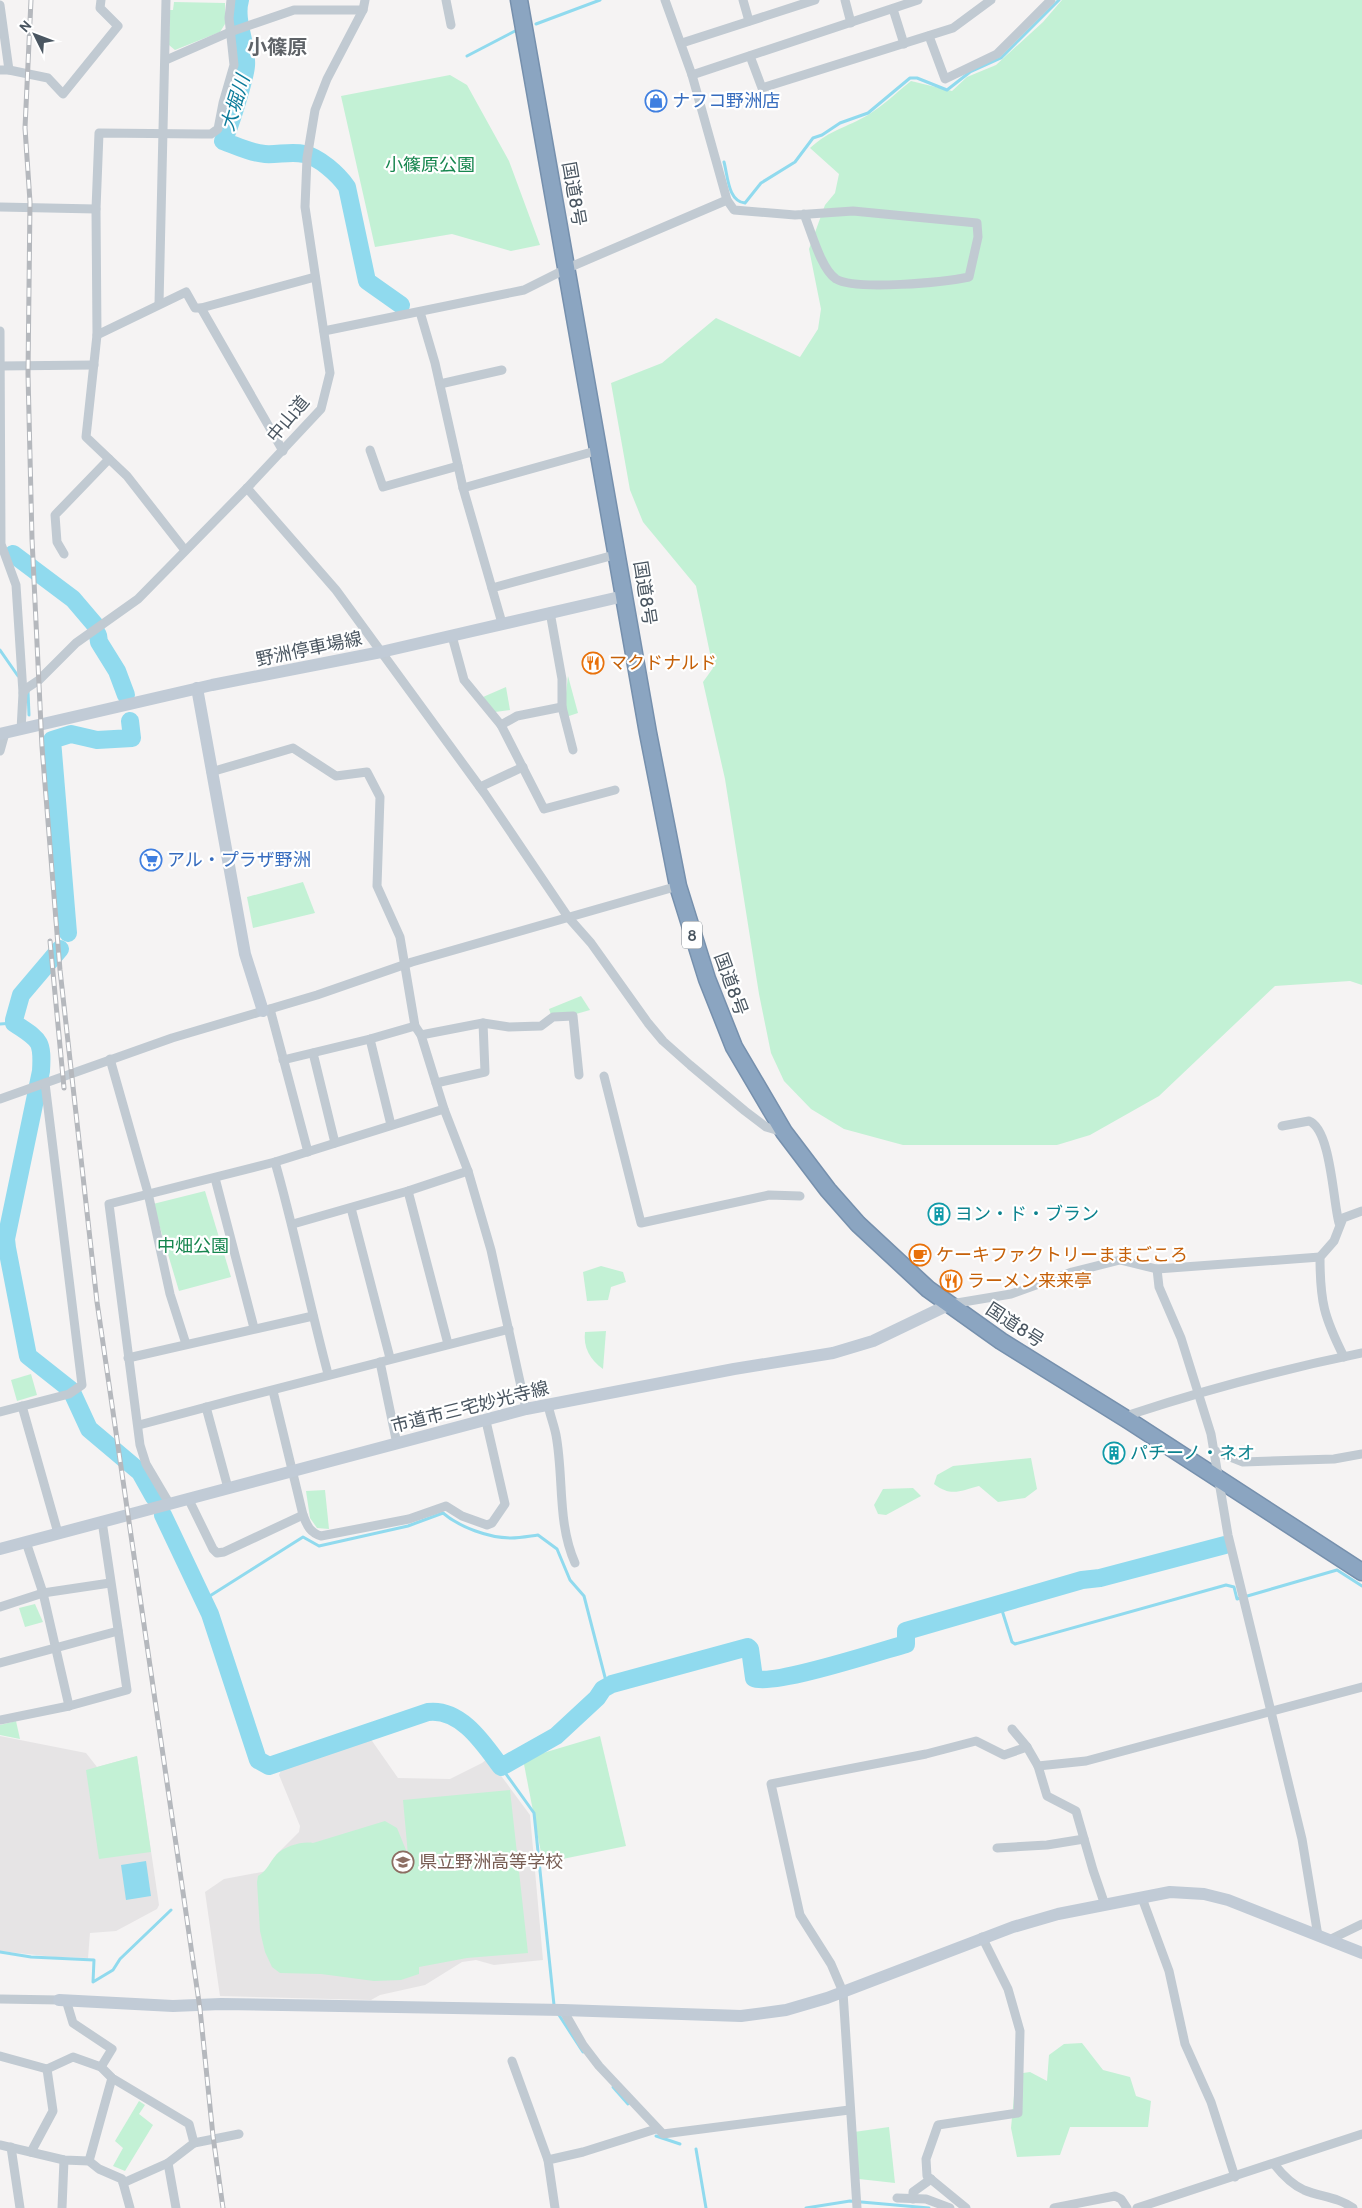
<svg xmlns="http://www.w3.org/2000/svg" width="1362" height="2208" viewBox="0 0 1362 2208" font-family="Cabin,'Noto Sans JP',sans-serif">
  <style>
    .education { fill: #e6e4e5 }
    .green { fill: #c3f1d5 }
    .water { fill: #90daee }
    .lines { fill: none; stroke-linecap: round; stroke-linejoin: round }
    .stream { stroke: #90daee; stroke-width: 3 }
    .river { stroke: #90daee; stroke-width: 18 }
    .highway-casing { stroke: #7690ad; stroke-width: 19 }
    .street { stroke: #c1cad2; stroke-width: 9 }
    .secondary { stroke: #c1cbd6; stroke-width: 12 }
    .highway { stroke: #8ba5c1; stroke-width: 16 }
    .rail-casing { stroke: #b5b8bd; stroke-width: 5 }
    .rail { stroke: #fff; stroke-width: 3; stroke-dasharray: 9; stroke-linecap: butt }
    .labels { text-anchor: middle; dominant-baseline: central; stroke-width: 4.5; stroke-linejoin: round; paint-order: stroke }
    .shield { fill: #fff; stroke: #808990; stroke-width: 1 }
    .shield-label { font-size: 16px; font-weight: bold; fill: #4a5661 }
    .shop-label { font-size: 18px; fill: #366cbe; stroke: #fff; text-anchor: start }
    .park-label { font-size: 18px; fill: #17864f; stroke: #fff }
    .street-label { font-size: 18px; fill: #4a5661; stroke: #fff }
    .food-label { font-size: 18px; fill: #c56008; stroke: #fff; text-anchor: start }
    .culture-label { font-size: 18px; fill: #0d838f; stroke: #fff; text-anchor: start }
    .education-label { font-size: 18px; fill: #785e54; stroke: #fff; text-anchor: start }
    .water-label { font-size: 19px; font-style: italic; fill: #0c7c9b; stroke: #fff }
    .quarter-label { font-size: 20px; font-weight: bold; fill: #5f6368; stroke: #fff }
  </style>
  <rect width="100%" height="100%" fill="#f5f3f3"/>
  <g class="education">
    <polygon points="0,1736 86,1753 97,1767 137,1756 159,1905 157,1909 116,1931 90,1933 88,1958 54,1957 0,1951"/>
    <polygon points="370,1738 398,1778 450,1779 482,1763 488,1758 530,1815 543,1960 494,1965 476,1960 462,1962 425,1985 380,1995 371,2000 220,1996 205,1892 224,1879 267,1871 277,1854 299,1832 300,1826 279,1775 282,1768"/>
  </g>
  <g class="green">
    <path d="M 1062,0 L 1362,0 L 1362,985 L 1350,981 L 1275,986 L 1159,1096 L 1090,1135 L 1057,1145 L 903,1145 L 844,1129 L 811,1109 L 784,1081 L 771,1053 L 759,994 L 725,779 L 703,682 L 713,668 L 696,586 L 643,522 L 630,490 L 611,383 L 662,363 L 716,318 L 800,357 L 818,329 L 821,309 L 809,249 L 825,205 L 835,193 L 839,174 L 810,148 C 831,129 846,128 868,115 C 884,105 897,92 911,81 L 952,91 L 967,77 L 996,65 L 1043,22 Z"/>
    <polygon points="174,2 225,3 225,24 220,32 175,50 169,45 170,10 173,10"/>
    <polygon points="450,75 467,85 509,161 540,245 511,251 452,234 375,247 341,96"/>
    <polygon points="568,676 578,713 566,717 564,710"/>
    <polygon points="506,687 510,710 495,712 483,697"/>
    <polygon points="303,882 315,913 253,928 247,897"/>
    <polygon points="581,996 590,1010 576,1014 551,1015 549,1009"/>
    <polygon points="205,1191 231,1277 179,1291 153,1204"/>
    <polygon points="601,1266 623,1272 626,1282 611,1287 608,1300 587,1301 583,1272"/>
    <path d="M 606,1331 L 603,1369 C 590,1360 583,1347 585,1332 Z"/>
    <polygon points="31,1374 37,1395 17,1401 11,1380"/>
    <path d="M 1031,1458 L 1037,1489 L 1025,1498 L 998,1502 L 979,1486 C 960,1491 951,1497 934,1484 L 937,1475 L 953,1466 Z"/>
    <polygon points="913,1488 921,1496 886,1515 878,1514 874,1505 883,1489"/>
    <polygon points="325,1490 329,1529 317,1528 310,1518 306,1491"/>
    <polygon points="35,1604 43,1622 25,1627 19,1608"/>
    <polygon points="16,1721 20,1739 0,1735 0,1725"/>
    <polygon points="600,1736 626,1846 543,1863 523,1759"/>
    <polygon points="137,1756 151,1852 99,1859 86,1770"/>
    <path d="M 510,1790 L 528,1953 L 467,1958 L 419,1967 L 419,1974 L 401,1980 L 374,1981 L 321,1974 L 280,1973 L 272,1967 L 265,1952 L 260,1931 L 257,1882 L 258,1876 C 268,1870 269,1863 276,1855 C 284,1846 303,1841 313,1843 L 385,1821 L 397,1828 L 408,1855 L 403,1800 Z"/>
    <polygon points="1082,2043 1103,2070 1130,2077 1136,2096 1151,2101 1148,2127 1070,2127 1060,2155 1017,2157 1011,2128 1016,2074 1030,2072 1047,2081 1049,2055 1064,2044"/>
    <polygon points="139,2101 145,2105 139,2114 153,2125 125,2171 113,2166 123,2148 115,2141"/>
    <polygon points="889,2127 895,2183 859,2179 854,2132"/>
  </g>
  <polygon class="water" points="146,1861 151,1896 126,1900 121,1865"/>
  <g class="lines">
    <g class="stream">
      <polyline points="536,24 600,0"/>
      <polyline points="467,56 515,31"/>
      <path d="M 724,162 C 728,177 728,201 745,203 L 761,183 L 795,162 L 813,138 L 822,135 L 840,123 L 868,113 L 910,78 L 917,78 L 947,90 L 970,72 L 1001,58 L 1059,0"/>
      <polyline points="0,650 18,676"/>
      <polyline points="28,691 29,715"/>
      <polyline points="48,737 52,740"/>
      <polyline points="0,1024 14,1023"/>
      <path d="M 205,1599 L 303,1537 L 319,1546 L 408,1526 L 443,1513 C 459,1527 489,1538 511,1538 C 520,1538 530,1536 538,1535 L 557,1549 L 570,1580 L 584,1596 L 607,1685"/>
      <polyline points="1000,1604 1012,1642 1015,1644 1226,1585 1234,1587 1237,1599 1337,1570 1362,1586"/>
      <polyline points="501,1767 534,1813 554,2005"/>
      <polyline points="0,1952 31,1957 94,1960 93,1982 113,1970 120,1959 171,1910"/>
      <polyline points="559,2015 583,2052"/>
      <polyline points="613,2087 628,2104"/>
      <polyline points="656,2136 680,2144"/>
      <polyline points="696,2149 706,2208"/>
      <polyline points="806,2208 850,2201 929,2208"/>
    </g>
    <g class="river">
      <path d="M 240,0 C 234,21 248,45 246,66 C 245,78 229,131 223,141 C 237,146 250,153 265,154 C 277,155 292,151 304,154 C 319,157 338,174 347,187 L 367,281 L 401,305"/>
      <polyline points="13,554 73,599 96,626"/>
      <polyline points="98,635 99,642 117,671 126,695"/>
      <polyline points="68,933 52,740 71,734 97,740 132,738 130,721"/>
      <path d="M 60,949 L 21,995 L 14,1020 L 14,1023 C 39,1040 43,1039 41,1071 L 6,1239 L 7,1248 L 28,1356 L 71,1390 L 89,1429 L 140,1472 L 154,1497"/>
      <path d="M 163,1515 L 210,1614 L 258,1760 L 269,1766 L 428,1712 C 461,1708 484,1744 501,1767 L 556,1736 L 597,1698 L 603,1689 L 612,1684 L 748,1647 L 750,1649 L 754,1678 C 771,1687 881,1651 906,1644 L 906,1631 L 1082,1580 L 1100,1578 L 1225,1545"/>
    </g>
    <g class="highway-casing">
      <polyline id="highway" points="519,0 648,733 678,886 707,979 734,1047 784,1132 828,1190 858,1224 928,1289 1001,1341 1128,1420 1362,1572"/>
    </g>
    <g class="street">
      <polyline points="446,0 451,25"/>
      <path d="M 665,0 L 692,75 L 727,200 L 734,210 L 795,215 L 853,211 L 977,223 L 978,237 L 969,277 C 945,282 856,291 836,279 C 821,269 811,231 804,214"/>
      <polyline points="743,0 749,21"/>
      <polyline points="845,0 851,23"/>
      <polyline points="0,5 9,70"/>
      <polyline points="893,9 904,44"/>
      <polyline points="929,36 945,79 997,54 1051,0"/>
      <polyline points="682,43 815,0"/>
      <polyline points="750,56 762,88 953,28 991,0"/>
      <polyline points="166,60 230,32 294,10 363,10"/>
      <polyline points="0,70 9,70 48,78 63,94 118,26 100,8 101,0"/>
      <polyline points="692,75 918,0"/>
      <polyline points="0,207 96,209"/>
      <polyline points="159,304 166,0"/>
      <polyline points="201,308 283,451"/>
      <polyline points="420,312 435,363 463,488 502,623"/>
      <polyline points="0,331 1,544 16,585 23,693"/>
      <polyline points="324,331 524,290 568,268 727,200"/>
      <polyline points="97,335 186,292 195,308 201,308 315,277"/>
      <polyline points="0,366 94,365"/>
      <polyline points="440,384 502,370"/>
      <polyline points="370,450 383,487 458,466"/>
      <polyline points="247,488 336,590 485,794 568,917 591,943 648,1023 663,1041 690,1065 745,1111 766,1127 783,1132"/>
      <polyline points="463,488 599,450"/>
      <polyline points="184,549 127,476 86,437 97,335 96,209 99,133 201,134 211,134 218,129 223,103 234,65 229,18 231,0"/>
      <polyline points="64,554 57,542 55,515 109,459"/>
      <polyline points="492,588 618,554"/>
      <polyline points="550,612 562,679 562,707 573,750"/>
      <polyline points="452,636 464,680 501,725 544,809 615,790"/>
      <polyline points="501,725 517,716 562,707"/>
      <polyline points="21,730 23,693 27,688 39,680 76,643 138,599 247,488 321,409 330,373 305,207 307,158 315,110 327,79 363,10 365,0"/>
      <polyline points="0,751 5,733"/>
      <polyline points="211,772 293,748 336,776 367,772 380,797 377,886 400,937 415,1026 421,1035 444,1109 468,1171 491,1250 526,1409"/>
      <polyline points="480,787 523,767"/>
      <polyline points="270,1009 308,1152"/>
      <polyline points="421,1035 483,1023 509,1027 541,1026 553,1017 573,1016 579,1075"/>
      <polyline points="370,1039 391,1125"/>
      <polyline points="313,1053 335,1143"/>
      <polyline points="110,1059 148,1193 170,1294 186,1344"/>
      <polyline points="283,1060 370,1039 415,1026"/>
      <polyline points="604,1076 641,1223 769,1195 800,1196"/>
      <polyline points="436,1083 485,1072 483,1023"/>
      <polyline points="0,1099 172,1038 317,995 412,962 678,886"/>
      <path d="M 1282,1126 L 1309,1121 C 1331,1129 1333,1202 1339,1223"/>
      <path d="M 275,1162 C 295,1232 309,1303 328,1374"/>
      <polyline points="215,1178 254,1328"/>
      <polyline points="408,1191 448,1344"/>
      <polyline points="351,1208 390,1358"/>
      <polyline points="293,1224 408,1191 468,1171"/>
      <polyline points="1157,1269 1159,1287 1181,1338 1211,1434 1228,1535 1302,1839 1318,1936"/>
      <polyline points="951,1304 1011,1294 1072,1272 1120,1260 1157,1269 1320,1257"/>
      <path d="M 1344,1357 C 1324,1317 1320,1302 1320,1257 L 1334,1241 L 1343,1218 L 1362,1211"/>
      <polyline points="128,1358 313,1316"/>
      <polyline points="380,1362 397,1444"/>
      <path d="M 273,1391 L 303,1515 C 307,1525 309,1532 321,1536 L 409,1519 L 446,1506 L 462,1516 L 487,1525 L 492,1523 L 505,1504 L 486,1421"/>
      <path d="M 548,1405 C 550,1415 554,1425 556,1435 C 564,1478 557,1522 575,1563"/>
      <polyline points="22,1406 58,1533"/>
      <polyline points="206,1407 228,1488"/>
      <polyline points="0,1412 69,1394 82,1385 45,1083"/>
      <path d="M 1128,1420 L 1132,1414 C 1208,1389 1284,1369 1362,1353"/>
      <path d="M 139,1425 C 262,1392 385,1360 509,1329"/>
      <polyline points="1215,1451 1243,1462 1334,1459 1362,1454"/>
      <polyline points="188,1498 213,1549 217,1553 224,1552 303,1515"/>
      <polyline points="169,1503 146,1464 140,1445 109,1204 275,1162 444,1109"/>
      <polyline points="26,1542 43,1593 69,1706"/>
      <polyline points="0,1607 43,1593 110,1583"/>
      <polyline points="0,1663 118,1631"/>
      <polyline points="0,1720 69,1706 127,1690 102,1521"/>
      <polyline points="1012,1729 1027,1747"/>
      <polyline points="1038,1766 1047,1796 1076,1811 1093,1870 1105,1905"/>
      <polyline points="997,1848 1047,1845 1084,1839"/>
      <polyline points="1142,1898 1169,1971 1185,2044 1211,2102 1235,2177"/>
      <polyline points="1329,1940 1362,1924"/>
      <polyline points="0,1999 59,2000"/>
      <polyline points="66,2000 73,2023 112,2049 101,2067"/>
      <polyline points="563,2010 583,2045 599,2066 663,2134 849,2110"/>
      <polyline points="0,2056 47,2069 73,2057 101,2067 112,2078 189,2124 194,2143 239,2134"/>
      <polyline points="512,2061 548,2160"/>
      <polyline points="0,2145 64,2160 89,2161 99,2169 122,2179 130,2208"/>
      <polyline points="11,2147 20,2208"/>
      <polyline points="31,2152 53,2111 47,2069"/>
      <polyline points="89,2161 112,2078"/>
      <path d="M 1274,2164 C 1281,2173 1293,2185 1304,2190 C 1321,2197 1338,2197 1353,2208"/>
      <polyline points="123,2183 168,2163"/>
      <polyline points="897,2198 926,2199 950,2208"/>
      <polyline points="913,2199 913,2192 931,2179"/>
      <polyline points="62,2208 64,2160"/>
      <polyline points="176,2208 168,2163 194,2143"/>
      <polyline points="555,2208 548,2160 583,2152 656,2129"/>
      <polyline points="857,2208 843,1992 831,1964 800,1915 771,1784 926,1754 976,1741 1004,1755 1027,1747 1038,1766 1086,1761 1362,1687"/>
      <polyline points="966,2208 927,2176 926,2159 938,2125 1018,2113 1020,2031 1008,1989 982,1937"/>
      <polyline points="1054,2208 1115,2196 1121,2199 1127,2208"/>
      <polyline points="1137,2208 1362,2134"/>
    </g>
    <g class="secondary">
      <polyline points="197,688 245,954 263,1011"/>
      <polyline points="0,734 212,685 381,652 624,596"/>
      <polyline points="0,1549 526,1409 734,1369 833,1353 873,1341 948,1305"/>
      <polyline points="59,2000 173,2006 221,2004 563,2010 741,2016 786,2010 827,1998 1013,1927 1058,1914 1170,1892 1204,1894 1228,1900 1362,1953"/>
    </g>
    <use href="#highway" class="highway"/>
    <g class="rail-casing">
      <g id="rail">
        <polyline points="31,0 25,128 30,202 28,374 32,539 42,747 60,970 97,1302 200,2009 213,2136 223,2208"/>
        <polyline points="50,941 64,1088"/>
      </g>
    </g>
    <use href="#rail" class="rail"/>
  </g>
  <defs>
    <g id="shop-ring" transform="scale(1.125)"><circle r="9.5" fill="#fff" stroke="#3f7fe0" stroke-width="1.5"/><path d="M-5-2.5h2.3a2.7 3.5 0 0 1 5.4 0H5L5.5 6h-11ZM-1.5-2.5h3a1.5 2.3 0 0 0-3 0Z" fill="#3f7fe0"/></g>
    <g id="restaurant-ring" transform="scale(1.125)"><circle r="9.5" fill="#fff" stroke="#e8710a" stroke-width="1.5"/><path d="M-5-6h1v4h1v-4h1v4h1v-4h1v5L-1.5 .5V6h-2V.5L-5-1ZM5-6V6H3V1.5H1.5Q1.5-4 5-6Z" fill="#e8710a"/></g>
    <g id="supermarket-ring" transform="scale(1.125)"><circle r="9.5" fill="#fff" stroke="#3f7fe0" stroke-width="1.5"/><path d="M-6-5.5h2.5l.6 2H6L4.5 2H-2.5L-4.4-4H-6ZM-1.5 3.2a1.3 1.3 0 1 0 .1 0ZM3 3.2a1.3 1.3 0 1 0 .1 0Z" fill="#3f7fe0"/></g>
    <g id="building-ring" transform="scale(1.125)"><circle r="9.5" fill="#fff" stroke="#0f9aa8" stroke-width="1.5"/><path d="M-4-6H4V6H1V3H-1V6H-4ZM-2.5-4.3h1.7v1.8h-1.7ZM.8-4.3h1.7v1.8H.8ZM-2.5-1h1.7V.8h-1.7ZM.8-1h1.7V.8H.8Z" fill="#0f9aa8"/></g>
    <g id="cafe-ring" transform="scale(1.125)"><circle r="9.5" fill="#fff" stroke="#e8710a" stroke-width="1.5"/><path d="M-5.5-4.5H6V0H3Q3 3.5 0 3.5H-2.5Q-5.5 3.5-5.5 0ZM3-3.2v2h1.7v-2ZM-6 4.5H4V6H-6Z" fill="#e8710a"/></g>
    <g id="school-ring" transform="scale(1.125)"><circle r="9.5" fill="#fff" stroke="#8d6e63" stroke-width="1.5"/><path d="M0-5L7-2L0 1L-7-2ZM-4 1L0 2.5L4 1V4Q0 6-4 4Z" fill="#8d6e63"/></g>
  </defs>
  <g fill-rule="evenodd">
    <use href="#shop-ring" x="656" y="101"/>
    <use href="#restaurant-ring" x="593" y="663"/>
    <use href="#supermarket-ring" x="151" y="860"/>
    <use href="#building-ring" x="939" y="1214"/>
    <use href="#cafe-ring" x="920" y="1255"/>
    <use href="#restaurant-ring" x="951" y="1281"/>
    <use href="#building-ring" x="1114" y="1453"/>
    <use href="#school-ring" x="403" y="1862"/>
  </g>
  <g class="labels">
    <rect class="shield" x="682" y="921.5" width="20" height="27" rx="4"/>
    <g class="shield-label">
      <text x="692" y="935">8</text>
    </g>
    <g class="shop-label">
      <text x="672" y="101">ナフコ野洲店</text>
      <text x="167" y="860">アル・プラザ野洲</text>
    </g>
    <g class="park-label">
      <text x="430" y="165">小篠原公園</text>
      <text x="193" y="1246">中畑公園</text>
    </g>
    <g class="street-label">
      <text transform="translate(574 194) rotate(80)">国道8号</text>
      <text transform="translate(288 419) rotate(-50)">中山道</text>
      <text transform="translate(645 593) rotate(81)">国道8号</text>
      <text transform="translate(309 649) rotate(-12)">野洲停車場線</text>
      <text transform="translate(731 984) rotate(70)">国道8号</text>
      <text transform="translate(1015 1325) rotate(33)">国道8号</text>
      <text transform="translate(470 1407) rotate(-14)">市道市三宅妙光寺線</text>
    </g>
    <g class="food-label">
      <text x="609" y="663">マクドナルド</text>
      <text x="936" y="1255">ケーキファクトリーままごころ</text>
      <text x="967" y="1281">ラーメン来来亭</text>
    </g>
    <g class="culture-label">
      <text x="955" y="1214">ヨン・ド・ブラン</text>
      <text x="1130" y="1453">パチーノ・ネオ</text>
    </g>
    <g class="education-label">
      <text x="419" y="1862">県立野洲高等学校</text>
    </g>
    <g class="water-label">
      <text transform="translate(235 103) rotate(-73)">大堀川</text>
    </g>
    <g class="quarter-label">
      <text x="277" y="47">小篠原</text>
    </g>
  </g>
  <g transform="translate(35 35) rotate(312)" stroke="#ffffff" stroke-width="4" paint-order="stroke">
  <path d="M0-4L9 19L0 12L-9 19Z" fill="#4a5661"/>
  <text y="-8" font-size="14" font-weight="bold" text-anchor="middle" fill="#4a5661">N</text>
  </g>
</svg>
